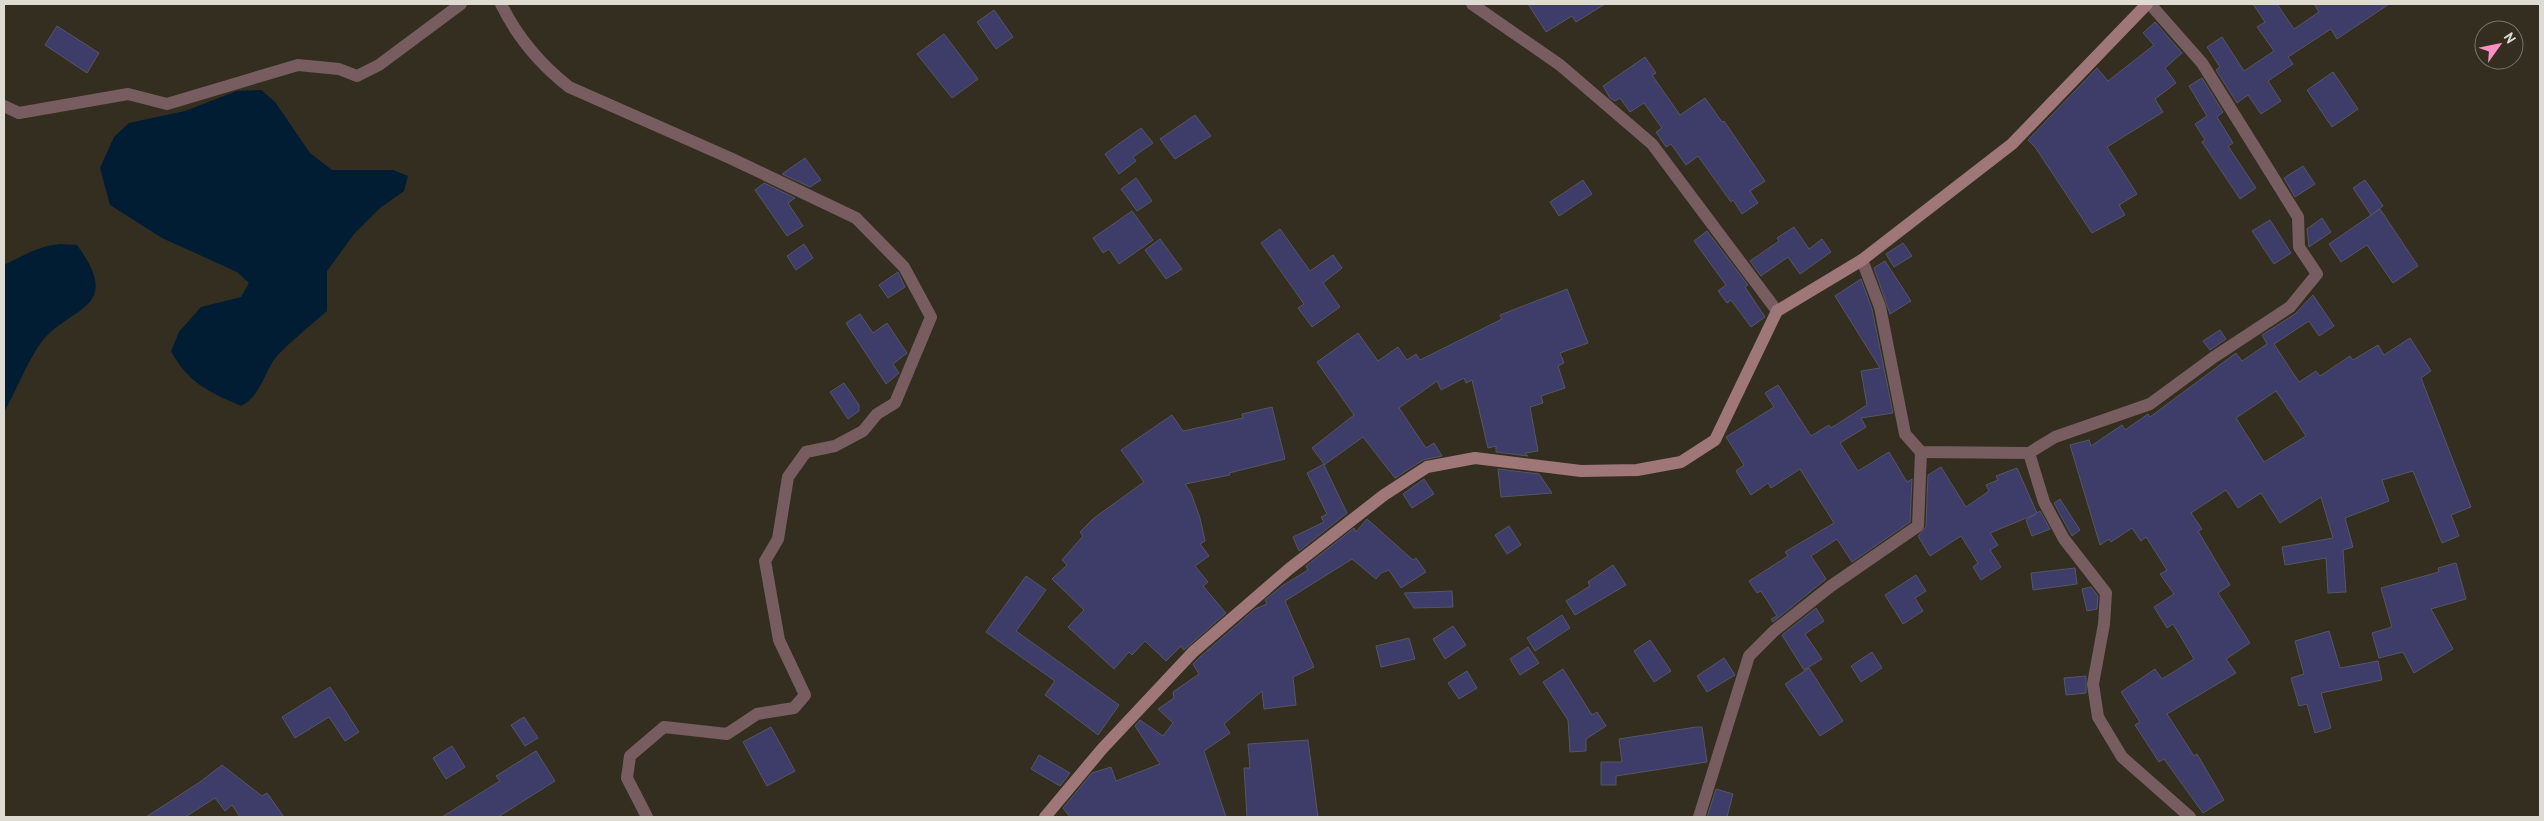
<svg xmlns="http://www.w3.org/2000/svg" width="2544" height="821" viewBox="0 0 2544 821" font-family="'PT Sans',sans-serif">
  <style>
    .water { fill: #001d34 }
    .building { fill: #3e3c69; stroke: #555665; fill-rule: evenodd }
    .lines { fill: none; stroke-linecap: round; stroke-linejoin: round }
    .street { stroke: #775d5f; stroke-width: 12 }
    .secondary { stroke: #a07779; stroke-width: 12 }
  </style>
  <rect width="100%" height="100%" fill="#332e20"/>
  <g class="water">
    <path d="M 261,90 L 275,102 L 310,153 L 332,170 L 393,170 L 408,176 L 404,191 L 380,208 L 354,234 L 327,271 L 327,311 C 310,326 292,340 277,356 C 263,373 262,395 241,406 C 208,391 189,384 171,351 L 179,332 L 201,307 L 241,297 L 249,283 L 237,272 L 162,238 L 110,205 L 100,168 L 114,137 L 129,123 L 185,111 L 237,91 Z"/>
    <path d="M 60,244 L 77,245 C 127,313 64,305 38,347 C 25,367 16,391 4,412 L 4,265 C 22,256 39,246 60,244 Z"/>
  </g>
  <g class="building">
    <polygon points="1528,4 1605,4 1576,22 1572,16 1546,32"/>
    <polygon points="2253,4 2277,4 2294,29 2319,12 2314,4 2389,4 2337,39 2331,29 2288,57 2293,64 2268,81 2281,101 2261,114 2248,95 2237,103 2216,70 2220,67 2207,47 2222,37 2244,71 2274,51 2257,27 2265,22"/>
    <polygon points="994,10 1013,37 996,49 977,22"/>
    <polygon points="2155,22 2182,53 2165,68 2176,83 2155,99 2163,112 2107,147 2137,194 2119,205 2125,215 2092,233 2035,147 2028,140 2097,68 2108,81 2154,45 2143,33"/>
    <polygon points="57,26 99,53 87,73 45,45"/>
    <polygon points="944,34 978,79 952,98 917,54"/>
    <polygon points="1645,57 1656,73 1652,75 1680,115 1705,98 1722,122 1724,121 1765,181 1750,191 1758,203 1742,214 1733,200 1731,202 1698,156 1686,165 1671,144 1666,147 1656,132 1662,128 1644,103 1630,112 1620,98 1615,101 1610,98 1603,86"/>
    <polygon points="2333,72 2358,109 2332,127 2307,90"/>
    <polygon points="2202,78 2223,112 2217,117 2233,143 2228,146 2256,188 2240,199 2202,142 2205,140 2195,124 2207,116 2189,86"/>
    <polygon points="1195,115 1211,136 1175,159 1160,139"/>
    <polygon points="1141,128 1153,143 1133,157 1136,161 1119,174 1105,154"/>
    <polygon points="805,158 821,180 810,187 782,174"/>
    <polygon points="2303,166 2315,184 2295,197 2284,178"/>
    <polygon points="1136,178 1152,201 1137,211 1121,189"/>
    <polygon points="1583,180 1592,194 1559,216 1550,202"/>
    <polygon points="2365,180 2383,206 2371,215 2353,188"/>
    <polygon points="764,183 795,198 788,203 803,226 787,236 755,190"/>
    <polygon points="2380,209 2418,266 2393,283 2367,245 2341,262 2329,244"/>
    <polygon points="1132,211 1153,240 1119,264 1109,249 1103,253 1093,238"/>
    <polygon points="2322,218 2331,232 2309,247 2307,229"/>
    <polygon points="2270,220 2291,253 2274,264 2252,231"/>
    <polygon points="1794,227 1809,249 1822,239 1831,252 1800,274 1788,257 1761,276 1750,261 1779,241 1777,238"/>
    <polygon points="1280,229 1310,271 1333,255 1342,268 1323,283 1340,307 1312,327 1298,308 1304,304 1261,243"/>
    <polygon points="1707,231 1748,285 1745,287 1765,317 1751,327 1731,300 1727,303 1718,291 1726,285 1694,241"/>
    <polygon points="1160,239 1182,269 1166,279 1145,250"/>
    <polygon points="1903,243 1912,256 1894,267 1886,254"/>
    <polygon points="804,244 813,258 796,270 787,256"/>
    <polygon points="1885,261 1911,301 1890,314 1874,268"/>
    <polygon points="898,272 905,287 888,298 879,285"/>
    <polygon points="1861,279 1872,309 1893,413 1861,418 1866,427 1840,443 1858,471 1889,452 1907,482 1912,479 1910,522 1852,562 1837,539 1811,556 1826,579 1773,622 1771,619 1777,616 1761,591 1757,593 1749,581 1788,556 1785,552 1834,523 1800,469 1771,488 1768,483 1751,495 1736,471 1744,465 1726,437 1774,407 1765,393 1778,385 1811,436 1829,425 1831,428 1867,405 1861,371 1880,368 1835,296"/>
    <polygon points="1567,289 1588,343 1560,353 1564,363 1558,366 1565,388 1541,396 1543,403 1530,407 1538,451 1525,453 1528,456 1496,452 1496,446 1488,448 1472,380 1466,383 1464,378 1441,390 1437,381 1399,408 1426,448 1434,443 1442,456 1423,460 1395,478 1363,437 1324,465 1347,513 1299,551 1293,537 1324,522 1321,517 1327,514 1307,473 1324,464 1312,448 1354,415 1317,362 1358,333 1378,361 1398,347 1407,360 1416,354 1420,360 1502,319 1500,315"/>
    <path d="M 2313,295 L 2334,326 L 2319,336 L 2309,321 L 2274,344 L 2299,382 L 2316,371 L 2320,376 L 2350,356 L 2353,360 L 2378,345 L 2384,355 L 2410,338 L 2431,371 L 2421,378 L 2471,507 L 2451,515 L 2459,536 L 2442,543 L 2413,471 L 2382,480 L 2389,501 L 2345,518 L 2353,547 L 2343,550 L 2346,592 L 2328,593 L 2326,558 L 2285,565 L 2282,547 L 2333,538 L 2321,497 L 2280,523 L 2261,493 L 2238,508 L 2226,490 L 2191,513 L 2202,529 L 2198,531 L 2230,585 L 2218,593 L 2250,643 L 2226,659 L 2236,673 L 2167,714 L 2194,756 L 2197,754 L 2224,800 L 2203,813 L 2164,759 L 2159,762 L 2135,725 L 2140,722 L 2121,692 L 2155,669 L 2162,679 L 2194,659 L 2173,624 L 2167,628 L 2154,607 L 2174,594 L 2160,574 L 2167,570 L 2146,537 L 2141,541 L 2132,528 L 2111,542 L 2109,539 L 2100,545 L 2070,445 L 2089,440 L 2091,446 L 2122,425 L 2125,430 L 2148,414 L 2150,417 L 2236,353 L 2242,361 L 2267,344 L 2262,335 L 2295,314 ZM 2276,391 L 2306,436 L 2264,462 L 2236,418 Z"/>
    <polygon points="860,314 873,333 887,323 907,353 893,364 899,373 886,384 846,323"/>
    <polygon points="2220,330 2226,339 2210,350 2203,341"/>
    <polygon points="844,383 859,405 859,411 848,419 830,392"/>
    <polygon points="1272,407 1285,459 1229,473 1230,475 1185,484 1191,493 1200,518 1205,541 1200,544 1209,556 1195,566 1208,582 1203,586 1226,613 1184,650 1181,646 1166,661 1145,641 1132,655 1129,652 1114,669 1068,627 1084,610 1052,579 1067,565 1062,560 1083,536 1080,532 1094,518 1144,482 1121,450 1172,415 1183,431 1243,418 1242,414"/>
    <polygon points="1941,467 1966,507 1989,491 1986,485 1998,480 1996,476 2017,468 2037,513 2040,511 2050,529 2032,536 2026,520 2036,514 1990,533 1998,545 1990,550 2001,567 1981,580 1973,567 1978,563 1961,536 1930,556 1918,536 1926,527 1928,475"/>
    <polygon points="1498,469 1539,474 1552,493 1501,497"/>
    <polygon points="1424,479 1434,494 1412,508 1403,494"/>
    <polygon points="2060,499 2080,530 2072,536 2054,503"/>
    <polygon points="1367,519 1413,560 1416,558 1426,572 1401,588 1389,570 1381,573 1376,579 1352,559 1285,601 1314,667 1293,677 1296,705 1264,709 1262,691 1224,724 1230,733 1204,751 1226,817 1070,817 1063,808 1092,773 1111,767 1116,781 1160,764 1135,726 1140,720 1163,736 1173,723 1158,709 1174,698 1173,692 1199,674 1193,664 1199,658 1255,609 1267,604 1265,600 1282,586 1308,570 1306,566 1354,528 1356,532"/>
    <polygon points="1509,526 1521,545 1507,554 1495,535"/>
    <polygon points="2456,563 2466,599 2431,609 2453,649 2414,673 2403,652 2379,658 2372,633 2392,627 2381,588 2439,572 2438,568"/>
    <polygon points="1613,565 1626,585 1575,615 1566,601 1590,586 1588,582"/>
    <polygon points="2075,568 2077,584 2033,590 2031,573"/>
    <polygon points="1916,575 1926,591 1915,598 1923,611 1903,624 1885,595"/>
    <polygon points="1026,576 1046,590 1016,631 1119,705 1098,735 1045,695 1055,681 986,632"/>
    <polygon points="2091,587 2098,596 2097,609 2087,611 2082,589"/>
    <polygon points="1452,591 1453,607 1414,608 1404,593"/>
    <polygon points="1816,608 1824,621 1805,634 1822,659 1804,670 1782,635"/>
    <polygon points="1562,615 1570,628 1535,651 1527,638"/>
    <polygon points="1453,626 1466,645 1445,659 1433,639"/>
    <polygon points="2329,631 2340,668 2378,661 2382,680 2321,693 2331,728 2315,733 2307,704 2299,706 2291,678 2304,674 2295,641"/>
    <polygon points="1409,638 1415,659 1381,667 1376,646"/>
    <polygon points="1650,640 1671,671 1654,682 1634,651"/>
    <polygon points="1528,647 1539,663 1520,675 1510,659"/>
    <polygon points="1872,652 1882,668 1861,682 1851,666"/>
    <polygon points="1724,658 1735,675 1707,692 1697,676"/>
    <polygon points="1809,668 1843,721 1820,736 1785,684"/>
    <polygon points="1563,669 1592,715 1597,712 1606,726 1586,739 1586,751 1570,752 1568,720 1543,682"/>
    <polygon points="1467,671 1477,688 1459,699 1448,683"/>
    <polygon points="2086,676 2086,693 2066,695 2064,678"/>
    <polygon points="330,687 359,732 345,741 329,717 295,738 282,717"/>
    <polygon points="524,717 538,738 525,746 511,725"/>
    <polygon points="771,727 795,771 767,786 743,742"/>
    <polygon points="1696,727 1702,727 1707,762 1616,776 1616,785 1601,785 1601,762 1622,762 1619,739"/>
    <polygon points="1308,740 1318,817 1247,817 1244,768 1250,768 1248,744"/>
    <polygon points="452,746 465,767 446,779 433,758"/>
    <polygon points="536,751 555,781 498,817 442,817 500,781 496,776"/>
    <polygon points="1039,755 1070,773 1060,786 1031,769"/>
    <polygon points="222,765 262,796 267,793 284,817 240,817 232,805 225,811 215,798 185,817 146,817 200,782"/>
    <polygon points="1716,789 1733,794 1727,817 1707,817"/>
  </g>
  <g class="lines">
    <g class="street">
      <path d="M 501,4 C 517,37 541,65 569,87 L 730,158 L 856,218 L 904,267 L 931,317 L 895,403 L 877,414 L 863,431 L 835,446 L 806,452 L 788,477 L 778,539 L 765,561 L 779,640 L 805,695 L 794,708 L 757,714 L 727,734 L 664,727 L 630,756 L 627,778 L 647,817"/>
      <polyline points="1472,4 1560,65 1652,144 1777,311"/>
      <polyline points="4,106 19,113 128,94 167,104 298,65 339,69 357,76 379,65 461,4"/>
      <polyline points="1862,260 1880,307 1905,434 1921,452 2029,453 2044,502 2064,539 2106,593 2104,624 2093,684 2098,717 2122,757 2190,817"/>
      <polyline points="2029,453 2055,437 2150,404 2214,357 2290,307 2317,274 2299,247 2298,217 2262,159 2202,63 2150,4"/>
      <polyline points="1699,817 1749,656 1774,631 1831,586 1918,526 1921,452"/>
    </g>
    <polyline class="secondary" points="1045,817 1102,749 1193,652 1289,569 1384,495 1427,467 1475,458 1581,471 1637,470 1681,462 1715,440 1777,311 1862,260 2012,144 2147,4"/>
  </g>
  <rect width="2544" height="821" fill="none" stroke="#dedbd2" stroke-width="10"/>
  <g transform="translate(2499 45) rotate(57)"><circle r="24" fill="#332e20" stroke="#777367"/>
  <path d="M0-4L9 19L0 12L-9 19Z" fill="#fc8fc1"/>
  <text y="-8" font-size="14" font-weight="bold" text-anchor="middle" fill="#dedbd2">N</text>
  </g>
</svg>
